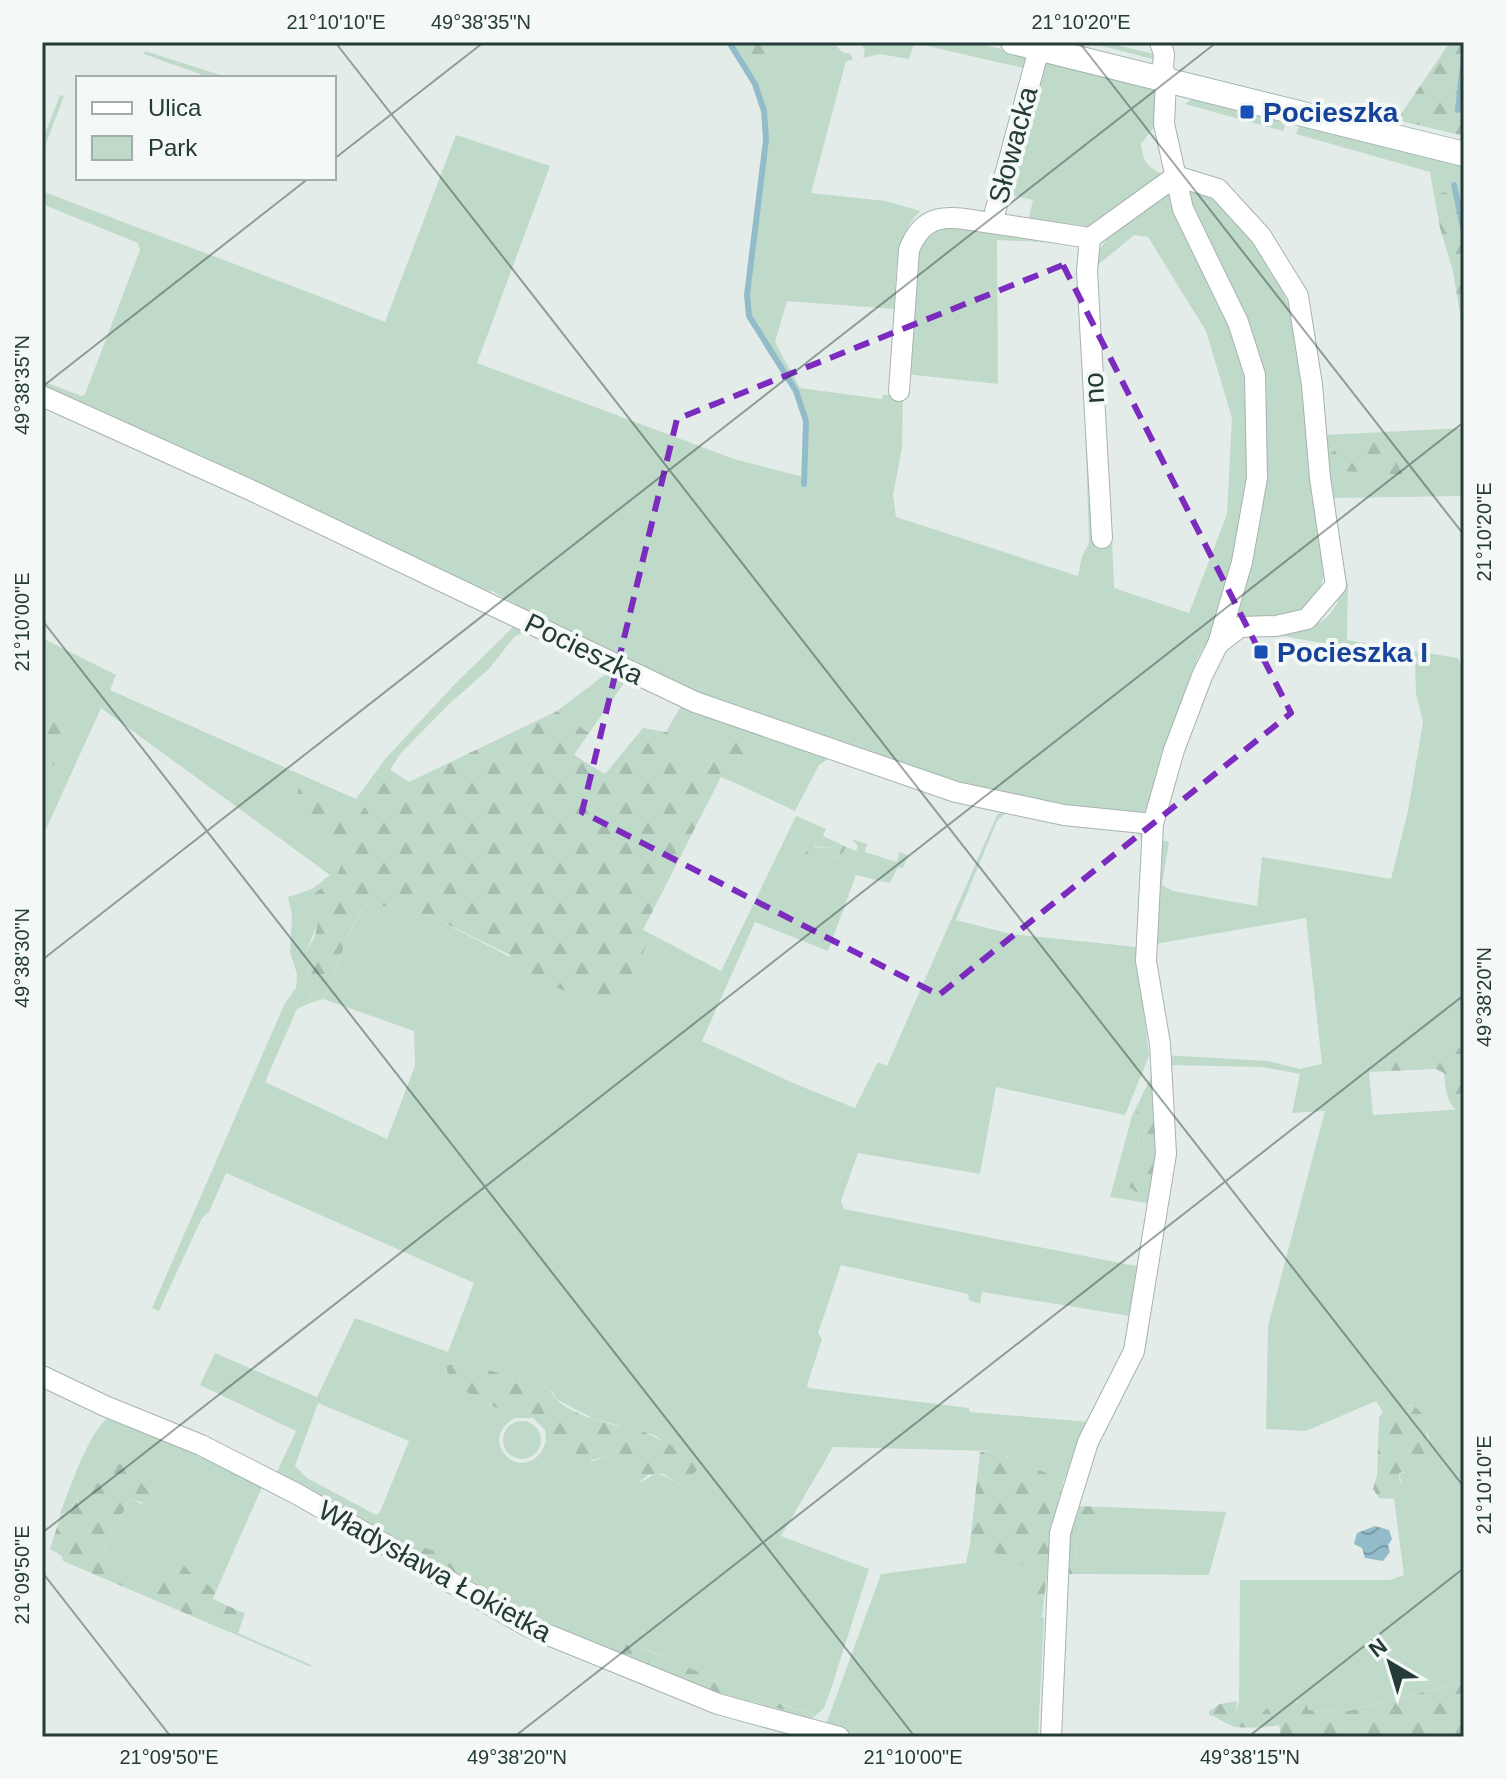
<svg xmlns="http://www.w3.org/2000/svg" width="1506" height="1779" viewBox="0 0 1506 1779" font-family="Arial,sans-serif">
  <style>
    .green { fill: #c0daca; fill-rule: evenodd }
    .forest { fill: url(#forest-firs) }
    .water { fill: url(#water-waves) }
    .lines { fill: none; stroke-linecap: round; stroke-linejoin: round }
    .stream { stroke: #93bcca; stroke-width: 6 }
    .street-casing { stroke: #a7b3b0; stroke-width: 22 }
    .secondary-casing { stroke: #a4b6b2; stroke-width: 26 }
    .street { stroke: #fff; stroke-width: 20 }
    .secondary { stroke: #fff; stroke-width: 24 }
    .marked { fill: none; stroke: #7b2cbf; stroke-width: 6; stroke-dasharray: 16 10; stroke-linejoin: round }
    .ticks { fill: none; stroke: #253b38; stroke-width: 2; stroke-opacity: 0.45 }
    .transit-dot { fill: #1a4fb4; stroke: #f4f9f7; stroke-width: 3 }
    .labels { text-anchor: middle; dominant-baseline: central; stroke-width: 8; stroke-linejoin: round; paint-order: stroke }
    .transit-label { font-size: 28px; font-weight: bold; fill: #164399; stroke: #f4f9f7; text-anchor: start }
    .street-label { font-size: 28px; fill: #253b38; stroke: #f4f9f7 }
    .neatline { fill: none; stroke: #253b38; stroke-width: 3 }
    .ticks-label { font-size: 20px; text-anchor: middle; fill: #253b38 }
  </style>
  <defs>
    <pattern id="forest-firs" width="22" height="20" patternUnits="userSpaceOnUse" patternTransform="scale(2)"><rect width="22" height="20" fill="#c0daca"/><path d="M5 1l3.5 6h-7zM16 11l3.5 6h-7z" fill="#a5bcae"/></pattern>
    <pattern id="water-waves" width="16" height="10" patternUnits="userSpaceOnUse" patternTransform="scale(2)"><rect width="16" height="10" fill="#93bcca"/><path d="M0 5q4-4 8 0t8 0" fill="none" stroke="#789aa5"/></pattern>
  </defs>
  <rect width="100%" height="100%" fill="#e4ece9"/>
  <g class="green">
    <path d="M 727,42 L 833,42 L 842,52 L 851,54 L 853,60 L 846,61 L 811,193 L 886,201 L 920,211 C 893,240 897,272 894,309 L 787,301 L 775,342 L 800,388 L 882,399 L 883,395 L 903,395 L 902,448 L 893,495 L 896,517 L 1078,576 L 1082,556 L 1089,543 L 1085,420 L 1090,422 L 1112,536 L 1114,588 L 1189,613 L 1227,514 L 1232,418 L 1206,331 L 1148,237 L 1134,235 L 1098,265 L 1094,265 C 1098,233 1157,198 1182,178 L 1199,179 L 1268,258 L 1289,306 L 1302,360 L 1325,570 C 1312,643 1253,595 1214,634 C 1189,659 1188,700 1172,730 C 1166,742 1161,756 1157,770 C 1153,784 1152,799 1145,811 L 1138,815 L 1121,817 L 983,789 L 889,765 L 699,696 L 582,641 L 494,592 L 481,588 L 115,423 L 42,393 L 42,381 L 82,396 L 85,394 L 140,250 L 138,243 L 42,204 L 42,191 C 156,235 271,277 385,322 L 456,135 L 550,166 L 477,363 L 734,459 L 803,477 L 804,421 L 795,390 L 748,316 L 746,295 L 765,139 L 762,111 L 753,85 Z"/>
    <polygon points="860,42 972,42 1031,56 1028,69 914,43 909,59 880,54 863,58 865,50"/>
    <polygon points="1087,42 1104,42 1158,55 1156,60"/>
    <polygon points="145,51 230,78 211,78 144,54"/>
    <path d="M 1044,62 L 1152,87 L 1158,92 L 1165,113 L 1141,144 C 1143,160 1146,166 1160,173 L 1156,183 L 1101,225 L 1075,230 L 1027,226 L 1033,200 L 1007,194 Z"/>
    <polygon points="60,95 64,96 42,154 42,141"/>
    <polygon points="1192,99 1286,123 1283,131 1185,104"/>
    <polygon points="1300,124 1464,166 1464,191 1434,195 1430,172 1296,134"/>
    <polygon points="936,226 1066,243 997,240 998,384 905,374 913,250"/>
    <polygon points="1464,428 1464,496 1334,498 1327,471 1323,435"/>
    <path d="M 1348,583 L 1347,640 L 1458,658 L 1464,672 L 1464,1050 L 1434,1051 L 1418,1059 L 1395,1059 L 1371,1065 L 1369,1072 L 1373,1115 L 1464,1109 L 1464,1682 L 1347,1711 L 1307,1710 L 1298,1701 C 1283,1702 1269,1701 1261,1716 L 1248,1709 L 1236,1712 L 1239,1702 L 1240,1580 L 1390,1580 L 1404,1575 L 1394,1499 L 1401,1481 L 1399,1474 L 1410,1471 L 1423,1472 C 1434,1442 1430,1432 1413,1405 L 1383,1412 L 1376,1401 L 1306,1431 L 1266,1429 L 1268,1326 L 1325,1111 L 1292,1113 L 1300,1074 L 1262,1067 L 1166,1065 L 1164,1055 L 1268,1061 L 1300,1069 L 1322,1064 L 1306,918 L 1155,944 L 1158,839 L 1169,842 L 1162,885 L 1173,891 L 1257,906 L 1262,857 L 1391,879 L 1408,811 L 1423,722 L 1416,694 L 1415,660 L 1272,634 C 1311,628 1333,627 1344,584 Z"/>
    <path d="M 514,626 L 527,632 L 515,636 L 489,669 L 449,704 L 401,753 L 358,818 L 336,805 L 328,808 L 299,788 L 290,813 C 300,836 333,835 345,857 L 306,952 L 306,968 L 313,982 L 310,1003 L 297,1009 L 265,1082 L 387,1139 L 415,1066 L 414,1031 L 323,999 C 340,969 344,929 369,903 L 428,915 L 618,1012 L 651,934 L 721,971 L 796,816 L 826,829 L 823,836 L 838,843 L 831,848 L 815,846 L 810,857 L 834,857 L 843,853 L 846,847 L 856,851 L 858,846 L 852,839 L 867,844 L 865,852 L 897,862 L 899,852 L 908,855 L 903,868 L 898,867 L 890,883 L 856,875 L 828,951 L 755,922 L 702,1041 L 793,1083 L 855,1108 L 878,1062 L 887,1066 L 997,815 L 1002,811 L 1138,829 L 1144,834 L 1139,862 L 1142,841 L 1138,833 L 1006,813 L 997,821 L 956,920 L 1011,934 L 1137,947 L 1149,1056 L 1125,1115 L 996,1087 L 980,1174 L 858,1153 L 841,1201 L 844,1209 L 1141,1267 L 1130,1316 L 982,1292 L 980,1304 L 969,1300 L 968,1294 L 841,1265 L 818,1333 L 822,1339 L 807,1385 L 809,1388 L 969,1408 L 970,1412 L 1089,1422 L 1064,1480 L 992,1451 L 833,1447 L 781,1536 L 869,1569 L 830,1692 L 824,1708 L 814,1717 L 808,1711 L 799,1710 L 709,1680 L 705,1675 C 682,1669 662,1654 639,1647 L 619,1657 L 477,1590 L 477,1568 L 466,1562 L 380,1537 L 275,1476 L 296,1431 L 200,1385 L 215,1353 L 317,1397 L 355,1318 L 448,1352 L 474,1283 L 226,1173 L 209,1212 L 202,1218 L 186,1252 L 159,1311 L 152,1308 L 285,1003 L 296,988 L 297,974 L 290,952 L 292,915 L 288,897 L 312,889 L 330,875 L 101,708 L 42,838 L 42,638 L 116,675 L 110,690 L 356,799 L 386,758 L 455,684 ZM 466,1361 L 506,1376 L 529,1392 L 552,1391 L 556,1399 L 594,1419 L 654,1435 L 670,1446 L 697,1457 L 681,1486 C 646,1461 657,1483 628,1485 L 625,1472 L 606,1456 L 588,1463 L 546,1441 C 529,1491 472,1443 515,1418 L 461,1389 L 447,1365 ZM 318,1403 L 409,1441 L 380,1512 L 376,1515 L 307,1478 L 295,1466 Z"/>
    <polygon points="611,670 629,676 589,733 557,711"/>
    <polygon points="684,701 729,720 709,768 681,768 666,732"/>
    <polygon points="755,730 829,758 819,765 795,811 733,782"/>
    <polygon points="1152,1075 1160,1113 1139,1104 1135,1118 1139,1130 1138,1153 1127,1176 1151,1193 1153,1204 1110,1197 1132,1116"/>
    <path d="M 107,1419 L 187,1447 L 263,1485 L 217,1589 L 197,1580 L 183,1567 L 152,1578 L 119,1570 L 104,1548 L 130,1499 L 142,1504 L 154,1493 C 134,1479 106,1480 83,1480 L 78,1497 L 68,1513 L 60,1514 C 69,1491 88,1433 107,1419 Z"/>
    <circle cx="522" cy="1440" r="19"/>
    <polygon points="1107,1507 1226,1512 1209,1575 1088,1574 1087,1568 1075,1565 1078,1532 1088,1516 1106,1514"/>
    <path d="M 970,1544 C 1015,1563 1040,1553 1036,1614 L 1044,1618 L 1038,1737 L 867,1737 L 825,1727 L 881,1574 L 966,1563 Z"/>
    <polygon points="239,1611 245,1613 238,1633 311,1665 311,1667 209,1623 229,1632"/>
  </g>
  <g class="forest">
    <path d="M 732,42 L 780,42 L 788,50 L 780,52 L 766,70 C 758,65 754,52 741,51 Z"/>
    <polygon points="1450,42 1464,42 1464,136 1397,120"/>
    <polygon points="1455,190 1464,191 1464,340 1453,271 1440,228 1434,195"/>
    <path d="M 1357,442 C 1371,442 1386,439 1395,452 L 1411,453 L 1416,462 L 1426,463 L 1426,471 L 1419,482 L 1399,477 L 1399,482 L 1394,486 L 1381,486 L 1368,472 L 1334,471 L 1330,464 L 1330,454 C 1336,448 1348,447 1357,442 Z"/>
    <path d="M 557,711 L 589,733 L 574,755 L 605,774 L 643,728 L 666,732 L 684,743 L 681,768 L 709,768 L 729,720 L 755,730 L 733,782 L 721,777 L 643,930 L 651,934 L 619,1012 L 515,971 L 510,955 L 428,915 L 369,903 C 344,928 340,969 323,999 L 310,1003 L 313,982 L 306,968 L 306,952 L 315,936 L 318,921 L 306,912 L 310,897 L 336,877 L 345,857 C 333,835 300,836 290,813 L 299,788 L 320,795 L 322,803 L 328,808 L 336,805 L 358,817 L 389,769 L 409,782 Z"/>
    <polygon points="53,712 76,725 62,758 47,770 42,794 42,720"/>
    <path d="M 838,843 L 846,847 L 843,853 C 833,858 815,861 805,854 L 810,847 L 831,848 Z"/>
    <path d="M 1452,1046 L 1464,1050 L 1464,1109 L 1456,1110 C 1446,1101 1445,1085 1444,1073 L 1436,1069 L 1369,1072 L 1371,1065 L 1395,1059 L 1418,1059 L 1434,1050 Z"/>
    <polygon points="1148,1101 1154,1104 1161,1136 1151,1193 1136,1192 1128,1186 1127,1176 1138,1153 1139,1130 1135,1118 1139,1104"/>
    <path d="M 466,1361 L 506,1376 L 529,1392 L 545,1386 C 551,1390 552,1395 557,1400 C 572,1414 599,1421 618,1426 L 624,1423 C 649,1433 672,1447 697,1457 L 698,1469 L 681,1486 L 664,1474 L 648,1475 L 633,1488 L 628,1485 L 625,1472 L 606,1456 L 592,1460 L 588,1464 L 546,1441 L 545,1430 L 533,1418 L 515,1418 L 461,1389 L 447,1371 L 447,1365 Z"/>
    <path d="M 1413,1405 C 1431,1419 1423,1427 1429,1444 C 1432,1453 1438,1460 1430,1468 C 1423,1475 1409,1470 1399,1473 L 1401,1492 L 1395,1499 L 1379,1498 L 1373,1489 L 1377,1475 L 1379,1417 L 1383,1412 Z"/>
    <path d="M 992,1451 L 1064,1480 L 1053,1523 L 1042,1617 L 1035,1614 C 1040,1553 1015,1563 970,1544 L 980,1452 Z"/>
    <path d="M 109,1459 C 122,1465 139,1471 143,1486 L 154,1493 L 155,1501 L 151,1505 L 130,1499 L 104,1548 L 119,1570 L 152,1578 L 180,1561 L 197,1580 L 217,1589 L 213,1599 L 239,1611 L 229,1632 L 63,1561 L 62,1556 L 50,1549 L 61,1515 L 68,1513 L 78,1498 L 73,1490 L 73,1482 L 96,1478 Z"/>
    <polygon points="1073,1506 1107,1507 1106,1514 1102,1517 1088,1516 1078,1532 1075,1564 1087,1568 1088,1574 1065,1574"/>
    <polygon points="386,1528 428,1549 466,1561 477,1568 483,1581 477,1590 380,1537"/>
    <polygon points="628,1642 635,1642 639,1647 706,1675 709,1680 798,1710 808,1711 814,1717 809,1721 784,1710 706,1690 619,1657"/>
    <path d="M 1464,1682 L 1464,1737 L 1281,1737 L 1279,1725 C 1273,1727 1238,1729 1233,1726 C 1224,1723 1218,1717 1209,1715 L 1209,1711 L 1220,1704 L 1237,1701 L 1236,1712 L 1248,1709 L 1261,1715 C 1270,1700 1292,1698 1307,1705 L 1308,1710 L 1348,1711 Z"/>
  </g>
  <polygon class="water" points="1375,1526 1389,1530 1392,1539 1388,1545 1390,1552 1383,1561 1365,1558 1362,1548 1354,1544 1357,1533"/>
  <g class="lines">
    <g class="stream">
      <polyline points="729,42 755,84 764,111 766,140 747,295 749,316 796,391 806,421 804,484"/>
      <polyline points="1458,110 1464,56"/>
      <polyline points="1454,185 1464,232"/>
    </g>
    <g class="street-casing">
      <g id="street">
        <polyline points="1039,49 992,223 1090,238 1176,176"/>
        <polyline points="1176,176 1218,189 1261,236 1298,296 1312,385 1320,478 1336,585 1307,619 1276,626 1240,627 1218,644"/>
        <polyline points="1090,238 1087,271 1102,538"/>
        <path d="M 899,391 L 909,250 C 925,207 955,218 992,223"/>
        <polyline points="42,396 257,493 695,702 956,792 1064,815 1153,824"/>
        <polyline points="42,1376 105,1406 201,1445 297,1494 529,1627 718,1704 839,1737"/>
        <polyline points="1051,1737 1060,1533 1088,1442 1134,1351 1166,1154 1160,1044 1146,961 1153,824 1174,750 1202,676 1218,644 1242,562 1257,478 1255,375 1238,322 1183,209 1164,124 1166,80 1163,67 1164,54 1160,42"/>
      </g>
    </g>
    <g class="secondary-casing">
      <polyline id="secondary" points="1013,42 1464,154"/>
    </g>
    <use href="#street" class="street"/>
    <use href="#secondary" class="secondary"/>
  </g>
  <path class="marked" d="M 1063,265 L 1291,713 L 939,995 L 582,812 L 677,419 Z"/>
  <path class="ticks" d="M 335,42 L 1464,1487M 1079,42 L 1464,535M 334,159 L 484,42M 42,387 L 309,178M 42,620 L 915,1737M 42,960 L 1217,42M 42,1533 L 1464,422M 42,1572 L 171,1737M 514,1737 L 1464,995M 1248,1737 L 1464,1568"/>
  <g class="transit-dot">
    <rect x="1239" y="104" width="16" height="16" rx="4"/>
    <rect x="1253" y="644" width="16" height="16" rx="4"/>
  </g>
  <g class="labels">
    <g class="transit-label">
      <text x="1263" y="112">Pocieszka</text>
      <text x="1277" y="652">Pocieszka I</text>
    </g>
    <g class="street-label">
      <text transform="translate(1013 145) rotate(-75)">Słowacka</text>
      <text transform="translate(1094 388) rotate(-93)">no</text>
      <text transform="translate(584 649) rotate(26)">Pocieszka</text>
      <text transform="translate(435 1571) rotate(29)">Władysława Łokietka</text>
    </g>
  </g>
  <rect width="1506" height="1779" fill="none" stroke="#f4f9f7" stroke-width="88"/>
  <rect x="76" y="76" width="260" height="104" fill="#f4f9f7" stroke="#a1adab" stroke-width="2"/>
  <rect x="92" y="102" width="40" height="12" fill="#ffffff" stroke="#a1adab" stroke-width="2"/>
  <text x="148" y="116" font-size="24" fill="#253b38">Ulica</text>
  <rect x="92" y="136" width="40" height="24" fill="#c0daca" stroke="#a1adab" stroke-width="2"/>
  <text x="148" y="156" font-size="24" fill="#253b38">Park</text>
  <g transform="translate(1390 1663) rotate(322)" stroke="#f4f9f7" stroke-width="6" paint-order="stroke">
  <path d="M0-6L14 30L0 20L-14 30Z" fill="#253b38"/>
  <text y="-12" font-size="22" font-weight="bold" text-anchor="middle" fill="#253b38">N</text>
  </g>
  <rect x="44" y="44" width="1418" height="1691" class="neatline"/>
  <g class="ticks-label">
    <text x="336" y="29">21°10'10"E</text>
    <text x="481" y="29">49°38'35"N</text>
    <text x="1081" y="29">21°10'20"E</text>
    <text transform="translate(22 385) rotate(-90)" y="7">49°38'35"N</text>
    <text transform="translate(1484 532) rotate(-90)" y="7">21°10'20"E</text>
    <text transform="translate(22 622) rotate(-90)" y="7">21°10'00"E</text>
    <text transform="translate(22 958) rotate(-90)" y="7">49°38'30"N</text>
    <text transform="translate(1484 997) rotate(-90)" y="7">49°38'20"N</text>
    <text transform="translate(1484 1485) rotate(-90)" y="7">21°10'10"E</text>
    <text transform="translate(22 1575) rotate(-90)" y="7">21°09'50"E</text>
    <text x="169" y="1764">21°09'50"E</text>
    <text x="517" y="1764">49°38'20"N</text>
    <text x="913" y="1764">21°10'00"E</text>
    <text x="1250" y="1764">49°38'15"N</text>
  </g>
</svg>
